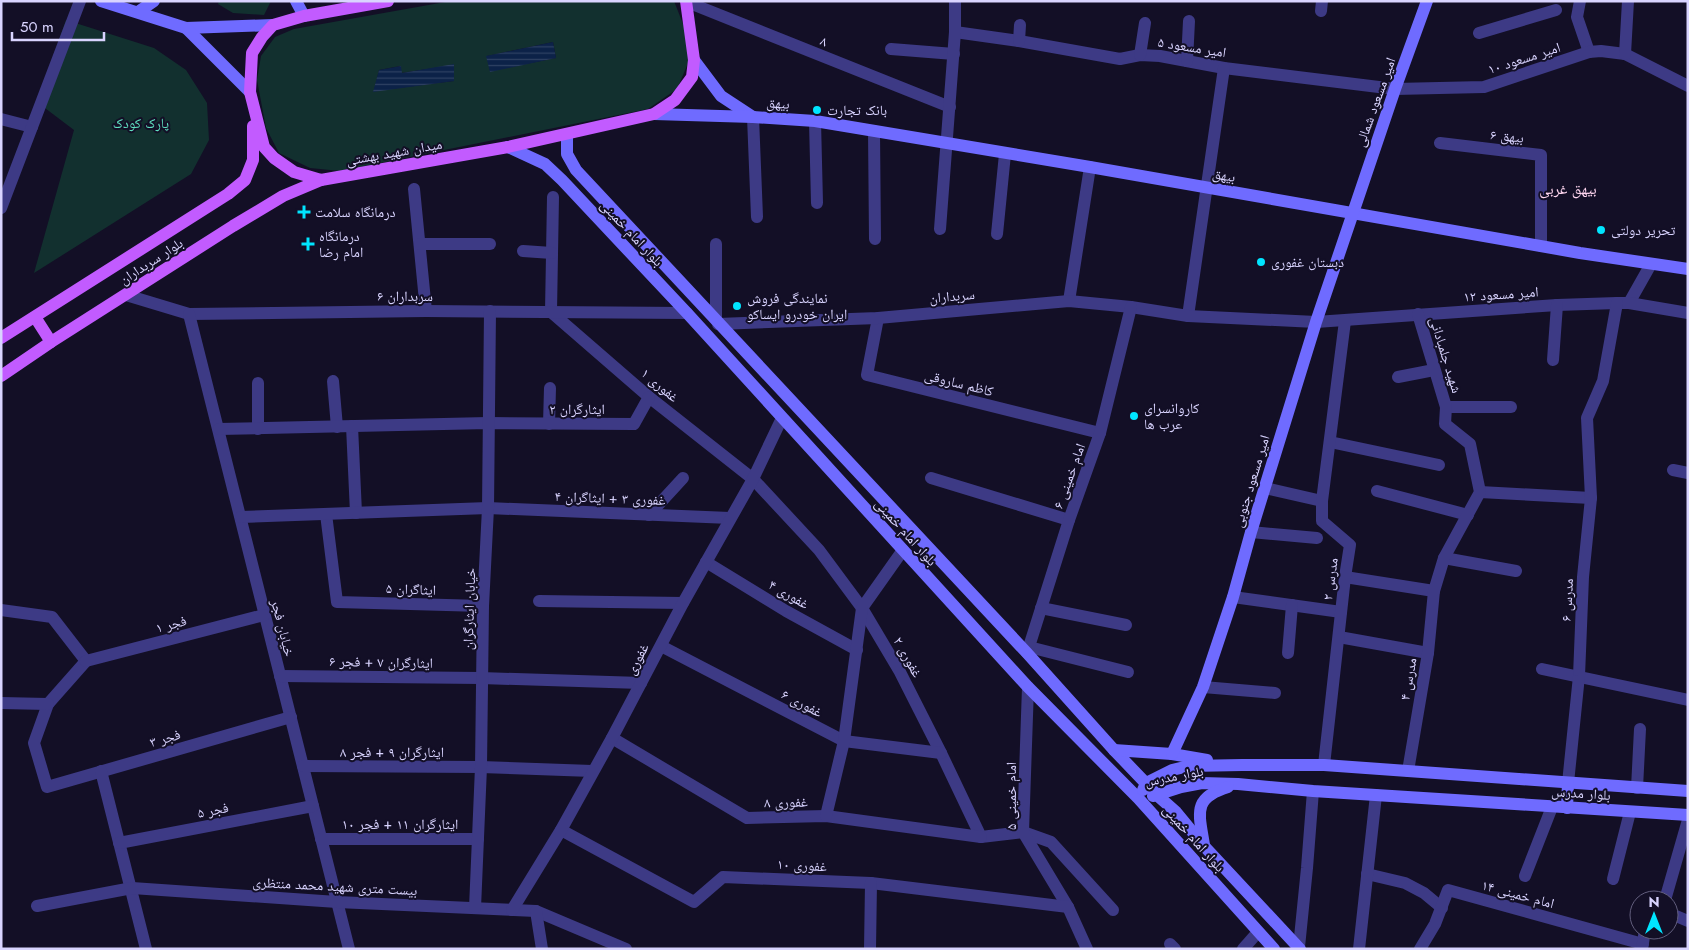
<svg xmlns="http://www.w3.org/2000/svg" width="1689" height="950" viewBox="0 0 1689 950" font-family="Jost,'Noto Naskh Arabic',sans-serif">
  <style>
    .green { fill: #12302f; fill-rule: evenodd }
    .water { fill: url(#water-rules) }
    .lines { fill: none; stroke-linecap: round; stroke-linejoin: round }
    .street { stroke: #3d3a85; stroke-width: 12 }
    .secondary { stroke: #6f6bff; stroke-width: 12 }
    .primary { stroke: #c25bff; stroke-width: 12 }
    .poi-dot { fill: #00e5ff; stroke: #130f26; stroke-width: 2 }
    .labels { text-anchor: middle; dominant-baseline: central; stroke-width: 4; stroke-linejoin: round; paint-order: stroke }
    .street-label { font-size: 14px; fill: #d9d4ff; stroke: #130f26 }
    .poi-label { font-size: 14px; fill: #d9d4ff; stroke: #130f26; text-anchor: start }
    .park-label { font-size: 14px; fill: #5fe0c0; stroke: #130f26 }
    .neighbourhood-label { font-size: 15px; fill: #ffd6f0; stroke: #130f26 }
  </style>
  <defs>
    <pattern id="water-rules" width="6" height="5" patternUnits="userSpaceOnUse" patternTransform="scale(1.25)"><rect width="6" height="5" fill="#0c2248"/><path d="M0 2.5h6" fill="none" stroke="#2f4163"/></pattern>
  </defs>
  <rect width="100%" height="100%" fill="#130f26"/>
  <g class="green">
    <polygon points="219,1 271,1 264,15 233,13 218,4"/>
    <path d="M 451,1 L 674,1 L 685,29 L 689,61 L 677,89 L 648,109 L 340,171 L 310,168 L 279,153 L 266,128 L 257,80 L 261,56 L 275,37 L 294,29 ZM 553,42 L 556,58 L 490,71 L 487,56 ZM 454,65 L 454,81 L 374,91 L 379,70 L 400,66 L 401,73 Z"/>
    <polygon points="66,20 154,48 186,70 207,103 209,140 191,174 34,273 74,130 37,102"/>
  </g>
  <g class="water">
    <polygon points="553,42 556,58 490,72 486,56"/>
    <polygon points="454,64 454,81 373,92 379,70 401,66 402,73"/>
  </g>
  <g class="lines">
    <g class="street">
      <polyline points="1580,1 1577,17 1589,52"/>
      <polyline points="687,2 950,107"/>
      <polyline points="1321,11 1322,1"/>
      <polyline points="955,32 1019,41 1120,59 1140,55 1160,56 1224,68 1395,89 1484,87 1589,52 1601,51 1625,54 1688,86"/>
      <polyline points="1479,33 1556,10"/>
      <polyline points="1019,41 1020,25"/>
      <polyline points="891,49 954,54"/>
      <polyline points="1625,54 1628,1"/>
      <polyline points="1140,55 1145,23"/>
      <polyline points="1187,61 1189,21"/>
      <polyline points="753,117 757,217"/>
      <polyline points="1,119 32,127"/>
      <polyline points="815,121 817,203"/>
      <polyline points="874,131 875,239"/>
      <polyline points="1440,143 1541,155 1541,246"/>
      <polyline points="414,189 426,311"/>
      <polyline points="553,197 551,312 649,397 753,479 819,550 862,608 900,672 941,753 981,837 1023,832 1051,842 1113,910"/>
      <polyline points="1,208 80,1"/>
      <polyline points="940,229 955,32 955,1"/>
      <polyline points="997,234 1005,154"/>
      <polyline points="420,244 490,244"/>
      <polyline points="716,244 716,320"/>
      <polyline points="523,251 552,253"/>
      <polyline points="126,295 189,314 426,311 687,313"/>
      <polyline points="1069,301 1090,167"/>
      <polyline points="1629,303 1651,264"/>
      <polyline points="189,314 349,949"/>
      <polyline points="1188,316 1224,68"/>
      <polyline points="878,318 867,375 1100,433"/>
      <polyline points="718,324 878,318 1069,301 1131,307 1188,316 1316,322 1557,305 1617,303 1629,303 1688,313"/>
      <polyline points="1553,360 1557,305"/>
      <polyline points="1398,377 1434,370"/>
      <polyline points="333,381 337,427"/>
      <polyline points="258,383 258,429"/>
      <polyline points="1446,407 1511,407"/>
      <polyline points="549,424 550,388"/>
      <polyline points="352,426 356,513"/>
      <polyline points="219,429 488,423 634,424 649,397"/>
      <polyline points="1330,442 1439,465"/>
      <polyline points="1673,470 1688,473"/>
      <polyline points="931,478 1069,520"/>
      <polyline points="1265,488 1322,501"/>
      <polyline points="1377,491 1468,515"/>
      <polyline points="1480,492 1591,498"/>
      <polyline points="326,514 337,602 483,606"/>
      <polyline points="649,515 683,478"/>
      <polyline points="241,517 488,508 730,518"/>
      <polyline points="1251,532 1317,538"/>
      <polyline points="1444,558 1516,571"/>
      <polyline points="706,562 786,611 857,650"/>
      <polyline points="1345,577 1434,591"/>
      <polyline points="1233,597 1341,612"/>
      <polyline points="539,601 683,603"/>
      <polyline points="1041,608 1126,625"/>
      <polyline points="1,610 52,617 86,661"/>
      <polyline points="1339,637 1428,653"/>
      <polyline points="661,646 844,741 941,753"/>
      <polyline points="1029,647 1128,672"/>
      <polyline points="1027,653 1069,520 1100,433 1131,307"/>
      <polyline points="1288,653 1292,605"/>
      <polyline points="86,661 48,704 34,743 47,787 291,717"/>
      <polyline points="86,661 264,615"/>
      <polyline points="1542,669 1688,700"/>
      <polyline points="280,676 481,678 641,683"/>
      <polyline points="1028,687 1023,832 1068,907 1087,949"/>
      <polyline points="1203,687 1275,693"/>
      <polyline points="1,703 48,704"/>
      <polyline points="612,738 747,818 826,816 981,837"/>
      <polyline points="1324,765 1345,577 1350,545 1322,521 1322,501 1345,321"/>
      <polyline points="303,766 481,767 592,771"/>
      <polyline points="101,771 146,949"/>
      <polyline points="1408,771 1428,653 1434,591 1444,558 1480,492 1470,444 1445,424 1446,407 1418,314"/>
      <polyline points="1568,783 1579,676 1583,577 1591,498 1587,418 1603,381 1617,303"/>
      <polyline points="1637,788 1640,729"/>
      <polyline points="826,816 844,741 862,608 903,550"/>
      <polyline points="561,830 694,902 723,877 871,883 1068,907"/>
      <polyline points="321,839 478,839"/>
      <polyline points="119,843 313,806"/>
      <polyline points="1367,874 1405,883 1424,893 1442,908"/>
      <polyline points="1525,876 1552,807"/>
      <polyline points="1613,879 1630,812"/>
      <polyline points="1665,900 1688,820"/>
      <polyline points="37,906 132,888 337,902 536,911 626,949"/>
      <polyline points="475,908 481,767 483,606 488,508 490,311"/>
      <polyline points="512,910 561,830 612,738 683,603 753,479 782,418"/>
      <polyline points="536,911 542,949"/>
      <polyline points="1669,913 1688,921"/>
      <polyline points="1170,944 1175,949"/>
      <polyline points="1299,947 1307,868 1313,791"/>
      <polyline points="870,949 871,883"/>
      <polyline points="1243,949 1258,932"/>
      <polyline points="1359,949 1376,795"/>
      <polyline points="1420,949 1435,924 1448,890 1643,944"/>
      <polyline points="1642,949 1645,930"/>
    </g>
    <g class="secondary">
      <polyline points="101,1 186,28 273,25"/>
      <polyline points="296,1 304,16"/>
      <polyline points="138,12 154,1"/>
      <polyline points="186,28 250,92"/>
      <polyline points="694,60 721,96 753,117"/>
      <polyline points="654,114 753,117 815,121 1090,167 1580,253 1688,269"/>
      <polyline points="567,134 567,154 576,170 1027,653 1114,750 1158,796 1176,812 1204,846 1300,949"/>
      <polyline points="508,147 545,164 562,180 687,313 1028,687 1138,798 1274,949"/>
      <polyline points="1114,750 1172,754 1207,760"/>
      <polyline points="1172,754 1203,687 1233,597 1251,532 1316,322 1395,89 1427,1"/>
      <polyline points="1143,790 1146,783 1172,770 1189,766 1242,765 1324,765 1688,791"/>
      <polyline points="1153,796 1181,787 1202,783 1238,784 1313,791 1688,815"/>
      <polyline points="1567,808 1568,783"/>
      <path d="M 1204,845 C 1199,813 1192,798 1228,787"/>
    </g>
    <g class="primary">
      <polyline points="388,1 304,16 273,25 262,37 252,53 250,92 264,147 274,158 294,172 321,180 508,147 654,114 675,100 692,77 694,60 686,1"/>
      <polyline points="35,317 51,342"/>
      <polyline points="1,338 228,194 245,180 253,160 253,126"/>
      <polyline points="1,376 51,342 233,226 283,196 321,180"/>
    </g>
  </g>
  <g class="poi-dot">
    <circle cx="817" cy="110" r="5"/>
    <path d="M301.5 204.5h5v5h5v5h-5v5h-5v-5h-5v-5h5z"/>
    <circle cx="1601" cy="230" r="5"/>
    <path d="M305.5 236.5h5v5h5v5h-5v5h-5v-5h-5v-5h5z"/>
    <circle cx="1261" cy="262" r="5"/>
    <circle cx="737" cy="306" r="5"/>
    <circle cx="1134" cy="416" r="5"/>
  </g>
  <g class="labels">
    <g class="street-label">
      <text transform="translate(824 41) rotate(22)">۸</text>
      <text transform="translate(1192 47) rotate(9)">امیر مسعود ۵</text>
      <text transform="translate(1524 58) rotate(-18)">امیر مسعود ۱۰</text>
      <text transform="translate(1375 102) rotate(-70)">امیر مسعود شمالی</text>
      <text transform="translate(778 103) rotate(4)">بیهق</text>
      <text transform="translate(1507 136) rotate(6)">بیهق ۶</text>
      <text transform="translate(394 152) rotate(-10)">میدان شهید بهشتی</text>
      <text transform="translate(1224 175) rotate(10)">بیهق</text>
      <text transform="translate(632 233) rotate(47)">بلوار امام خمینی</text>
      <text transform="translate(151 261) rotate(-33)">بلوار سربداران</text>
      <text transform="translate(1501 294) rotate(-4)">امیر مسعود ۱۲</text>
      <text x="405" y="296">سربداران ۶</text>
      <text transform="translate(952 296) rotate(-5)">سربداران</text>
      <text transform="translate(1446 355) rotate(73)">شهید جلمبادانی</text>
      <text transform="translate(959 383) rotate(14)">کاظم ساروقی</text>
      <text transform="translate(660 385) rotate(40)">غفوری ۱</text>
      <text x="577" y="409">ایثارگران ۲</text>
      <text transform="translate(1069 476) rotate(-70)">امام خمینی ۶</text>
      <text transform="translate(1251 481) rotate(-73)">امیر مسعود جنوبی</text>
      <text transform="translate(610 498) rotate(2)">غفوری ۳ + ایثاگران ۴</text>
      <text transform="translate(906 532) rotate(48)">بلوار امام خمینی</text>
      <text transform="translate(1330 579) rotate(-82)">مدرس ۲</text>
      <text transform="translate(411 589) rotate(2)">ایثاگران ۵</text>
      <text transform="translate(789 594) rotate(30)">غفوری ۴</text>
      <text transform="translate(1567 600) rotate(-87)">مدرس ۶</text>
      <text transform="translate(469 609) rotate(-88)">خیابان ایثارگران</text>
      <text transform="translate(171 624) rotate(-15)">فجر ۱</text>
      <text transform="translate(283 628) rotate(76)">خیابان فجر</text>
      <text transform="translate(908 657) rotate(61)">غفوری ۲</text>
      <text transform="translate(637 659) rotate(-62)">غفوری</text>
      <text transform="translate(381 662) rotate(1)">ایثارگران ۷ + فجر ۶</text>
      <text transform="translate(1408 679) rotate(-80)">مدرس ۴</text>
      <text transform="translate(802 703) rotate(27)">غفوری ۶</text>
      <text transform="translate(165 738) rotate(-16)">فجر ۳</text>
      <text x="392" y="752">ایثارگران ۹ + فجر ۸</text>
      <text transform="translate(1174 776) rotate(-11)">بلوار مدرس</text>
      <text transform="translate(1581 793) rotate(4)">بلوار مدرس</text>
      <text transform="translate(1011 796) rotate(-90)">امام خمینی ۵</text>
      <text transform="translate(786 802) rotate(-1)">غفوری ۸</text>
      <text transform="translate(213 810) rotate(-11)">فجر ۵</text>
      <text x="400" y="824">ایثارگران ۱۱ + فجر ۱۰</text>
      <text transform="translate(1194 838) rotate(48)">بلوار امام خمینی</text>
      <text transform="translate(802 865) rotate(3)">غفوری ۱۰</text>
      <text transform="translate(335 886) rotate(3)">بیست متری شهید محمد منتظری</text>
      <text transform="translate(1518 894) rotate(15)">امام خمینی ۱۴</text>
    </g>
    <g class="poi-label">
      <text x="827" y="110">بانک تجارت</text>
      <text x="315" y="212">درمانگاه سلامت</text>
      <text x="1611" y="230">تحریر دولتی</text>
      <text x="319" y="236">درمانگاه<tspan x="319" dy="16">امام رضا</tspan></text>
      <text x="1271" y="262">دبستان غفوری</text>
      <text x="747" y="298">نمایندگی فروش<tspan x="747" dy="16">ایران خودرو ایساکو</tspan></text>
      <text x="1144" y="408">کاروانسرای<tspan x="1144" dy="16">عرب ها</tspan></text>
    </g>
    <g class="park-label">
      <text x="141" y="123">پارک کودک</text>
    </g>
    <g class="neighbourhood-label">
      <text x="1568" y="189">بیهق غربی</text>
    </g>
  </g>
  <rect width="1689" height="950" fill="none" stroke="#d9d4ff" stroke-width="5"/>
  <g transform="translate(1654 915)"><circle r="24" fill="#130f26" stroke="#625e7d"/>
  <path d="M0-4L9 19L0 12L-9 19Z" fill="#00e5ff"/>
  <text y="-8" font-size="14" font-weight="bold" text-anchor="middle" fill="#d9d4ff">N</text>
  </g>
  <path d="M12 32v8h92v-8" fill="none" stroke="#d9d4ff" stroke-width="2.5"/>
  <text x="20" y="32" font-size="15" fill="#d9d4ff" stroke="#130f26" stroke-width="4" paint-order="stroke">50 m</text>
</svg>
